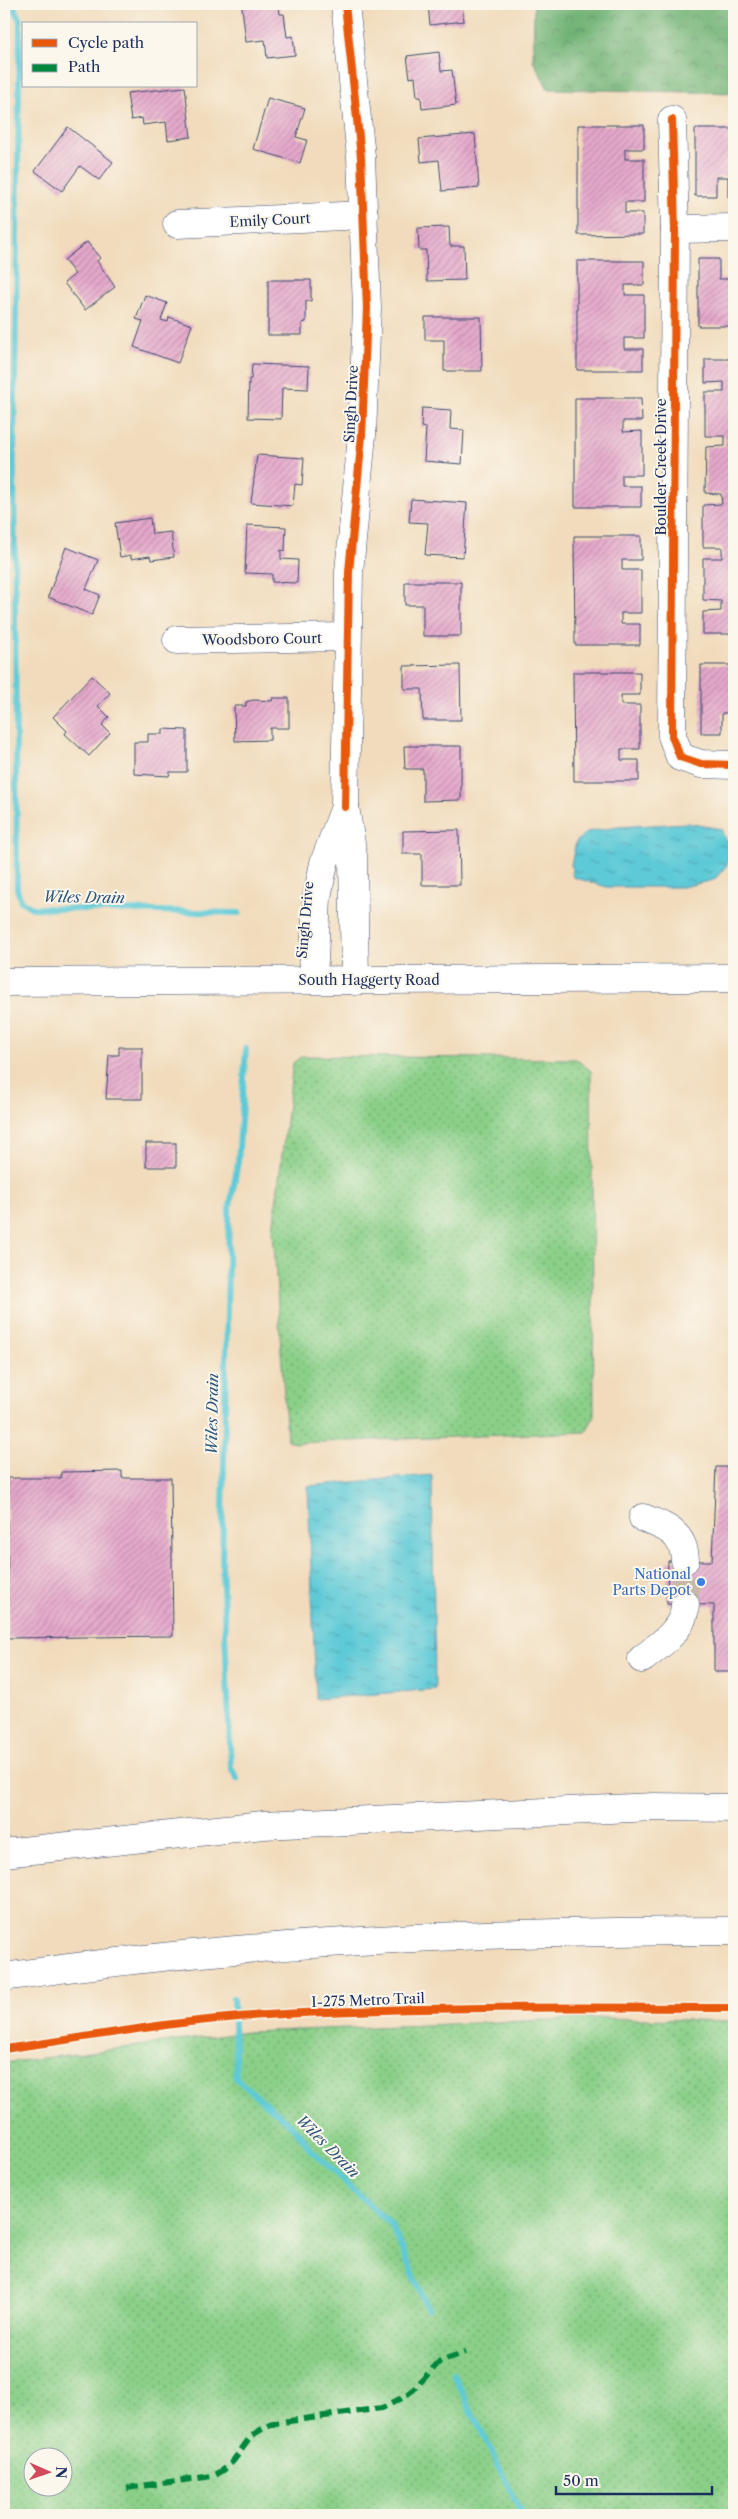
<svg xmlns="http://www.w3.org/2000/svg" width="738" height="2519" viewBox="0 0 738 2519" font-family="'Libre Caslon Text',serif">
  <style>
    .green { fill: url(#green-dots); stroke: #538074; fill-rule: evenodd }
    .forest { fill: url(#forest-crowns); stroke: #46706a }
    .water { fill: url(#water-ripples); stroke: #3c7c9a }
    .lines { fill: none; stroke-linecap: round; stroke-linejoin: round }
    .stream { stroke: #5ecad7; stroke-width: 6 }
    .building { fill: url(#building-hatch) }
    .minor-tunnel { stroke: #c6b9a9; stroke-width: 28; stroke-dasharray: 28 14; stroke-linecap: butt }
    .minor-casing { stroke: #3b496c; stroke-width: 29 }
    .major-casing { stroke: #3b496c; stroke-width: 29 }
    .highway-casing { stroke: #3b496c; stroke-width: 29 }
    .minor { stroke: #fff; stroke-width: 28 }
    .major { stroke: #fff; stroke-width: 28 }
    .highway { stroke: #fff; stroke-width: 28 }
    .quiet { stroke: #00873e; stroke-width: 6; stroke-dasharray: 12 6; stroke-linecap: butt }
    .cycleway-casing { stroke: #fbf7ec; stroke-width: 11 }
    .cycleway { stroke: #e8590c; stroke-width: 8 }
    .shop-dot { fill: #3f7fe0; stroke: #fbf7ec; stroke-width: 2 }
    .labels { text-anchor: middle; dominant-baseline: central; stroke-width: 4; stroke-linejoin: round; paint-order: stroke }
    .street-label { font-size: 14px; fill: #1b2f5e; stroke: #fbf7ec }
    .shop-label { font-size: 14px; fill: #366cbe; stroke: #fbf7ec; text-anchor: end }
    .water-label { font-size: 15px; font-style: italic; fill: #2c567c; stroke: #fbf7ec }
  </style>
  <defs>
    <pattern id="green-dots" width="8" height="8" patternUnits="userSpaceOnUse" patternTransform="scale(1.25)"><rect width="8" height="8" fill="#8bd089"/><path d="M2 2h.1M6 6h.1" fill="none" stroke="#71a973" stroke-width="1.8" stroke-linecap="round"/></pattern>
    <pattern id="forest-crowns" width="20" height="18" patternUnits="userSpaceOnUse" patternTransform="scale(1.25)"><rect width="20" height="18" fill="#70b275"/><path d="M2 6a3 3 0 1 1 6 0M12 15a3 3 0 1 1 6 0" fill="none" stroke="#5b9163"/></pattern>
    <pattern id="water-ripples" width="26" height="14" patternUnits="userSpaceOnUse" patternTransform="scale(1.25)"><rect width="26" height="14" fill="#5ecad7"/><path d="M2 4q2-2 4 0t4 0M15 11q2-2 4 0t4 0" fill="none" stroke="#4da4b2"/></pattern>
    <pattern id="building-hatch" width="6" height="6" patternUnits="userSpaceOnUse" patternTransform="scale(1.25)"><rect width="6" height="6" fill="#e6a9cb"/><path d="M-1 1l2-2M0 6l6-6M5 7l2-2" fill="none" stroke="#ba8aa8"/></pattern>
  </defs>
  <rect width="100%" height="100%" fill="#fbf7ec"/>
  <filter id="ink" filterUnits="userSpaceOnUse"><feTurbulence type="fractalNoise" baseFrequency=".02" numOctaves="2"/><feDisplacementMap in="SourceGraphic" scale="10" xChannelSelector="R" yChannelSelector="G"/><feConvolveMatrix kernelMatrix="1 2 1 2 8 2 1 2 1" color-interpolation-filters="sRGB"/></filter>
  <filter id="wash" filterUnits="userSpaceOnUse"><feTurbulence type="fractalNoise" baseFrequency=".0096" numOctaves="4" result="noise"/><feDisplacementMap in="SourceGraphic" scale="20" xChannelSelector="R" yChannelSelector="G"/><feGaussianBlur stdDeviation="1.12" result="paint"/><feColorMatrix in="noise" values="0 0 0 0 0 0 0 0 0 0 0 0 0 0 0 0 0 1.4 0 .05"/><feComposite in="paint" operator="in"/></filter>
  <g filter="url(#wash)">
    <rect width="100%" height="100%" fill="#f1dbbc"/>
    <g class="green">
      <polygon points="302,1056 576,1059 591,1071 594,1416 586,1432 295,1443 287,1440 273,1230 293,1063"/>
      <path d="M 601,2018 L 734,2021 L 734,2515 L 4,2515 L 4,2063 L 248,2032 ZM 62,2456 L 62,2486 L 32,2486 L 32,2456 Z"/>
    </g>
    <polygon class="forest" points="534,4 734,4 734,93 548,89 533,60"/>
    <g class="water">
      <polygon points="687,823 721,829 730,851 727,865 714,880 682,887 607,887 573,877 571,865 576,842 586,832 618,827"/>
      <polygon points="432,1475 435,1689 316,1699 308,1486"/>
    </g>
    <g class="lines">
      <g class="stream">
        <polyline points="13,4 20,21 14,460 17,889 21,901 32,908 239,913"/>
        <polyline points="237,1779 231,1767 222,1566 229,1211 238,1162 246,1049"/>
        <path d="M 233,1999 L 236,2078 C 257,2099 297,2124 309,2148 L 392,2226 L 428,2309"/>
        <polyline points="453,2374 520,2510"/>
      </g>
    </g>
    <g id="blocks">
      <g class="building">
        <polygon points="279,4 280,14 284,14 287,37 293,36 295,55 267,58 265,40 246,42 242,7"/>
        <polygon points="428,4 462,4 464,21 430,25"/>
        <polygon points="439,52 441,71 452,70 456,105 422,109 421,97 417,97 415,77 410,78 407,56"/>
        <polygon points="185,87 191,137 168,140 166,122 143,125 142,118 131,120 127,93"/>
        <polygon points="268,98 305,108 296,137 307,140 300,163 253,149"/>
        <polygon points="578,125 644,125 644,149 625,149 625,159 644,159 644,202 625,202 625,213 643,213 643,234 578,235"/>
        <polygon points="68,127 113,162 99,180 80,166 62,191 35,171"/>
        <polygon points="695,129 734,129 734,197 728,197 728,177 716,177 716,196 695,196"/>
        <polygon points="475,134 479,188 442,191 439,160 421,162 419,139"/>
        <polygon points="449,227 450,246 464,246 465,280 427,281 426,250 419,250 418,228"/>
        <polygon points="87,242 100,258 97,261 115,287 85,310 64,283 75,274 64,260"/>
        <polygon points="731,258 734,258 734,326 698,326 698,259 719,259 719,279 731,279"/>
        <polygon points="577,261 644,261 644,285 625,285 625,295 644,295 644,338 624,338 624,349 643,349 643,370 577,370"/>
        <polygon points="268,280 311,280 311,301 306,301 306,322 302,323 302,335 268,335"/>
        <polygon points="145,295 167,303 161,320 168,322 169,317 192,325 178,363 134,347 143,321 136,319"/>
        <polygon points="425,317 481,317 482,371 444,371 444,340 425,340"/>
        <polygon points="705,359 734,359 734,634 703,634 703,612 721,611 721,601 703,600 703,558 722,558 722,547 703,547 703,505 722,504 721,494 705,493 706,447 725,446 725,436 705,436 705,392 724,392 724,382 705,383"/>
        <polygon points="252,364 309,366 308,389 282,388 281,419 248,418 249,379 251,379"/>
        <polygon points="575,398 641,398 642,421 623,421 623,432 642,431 642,475 622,475 622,486 641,486 641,507 575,507"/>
        <polygon points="422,408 451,410 450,429 464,430 462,464 424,461 426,428 421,427"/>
        <polygon points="257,455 304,458 302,485 295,484 293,506 251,503"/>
        <polygon points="411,499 467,503 463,557 425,555 428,523 409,522"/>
        <polygon points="150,518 152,534 171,532 174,557 151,560 150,556 131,559 131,555 120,557 115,523"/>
        <polygon points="247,525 286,527 285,551 281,550 281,559 298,560 297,583 272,582 272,574 245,573"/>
        <polygon points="574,536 641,536 641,560 622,560 622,570 641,570 641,613 621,613 621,624 640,624 640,645 575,645"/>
        <polygon points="66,547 98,560 86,589 100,595 92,615 48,597"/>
        <polygon points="405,582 461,582 461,636 423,636 423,605 405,605"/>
        <polygon points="460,665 461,720 423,720 422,689 404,689 404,666"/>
        <polygon points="701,665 734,665 734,713 722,713 722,733 701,733"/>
        <polygon points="573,672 640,672 640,695 621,695 621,705 640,705 640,749 621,749 621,760 639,760 639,781 574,781"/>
        <polygon points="92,676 110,693 98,706 109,717 102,725 110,733 89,756 65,734 67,731 53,717"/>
        <polygon points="273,698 289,698 289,728 270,728 270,740 235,741 234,706 246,706 246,702 253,700 272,701"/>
        <polygon points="163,729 187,730 187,772 170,772 169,776 134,774 134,742 148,742 148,734 163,734"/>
        <polygon points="404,746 461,746 461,800 423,801 423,769 405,769"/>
        <polygon points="459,830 460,885 422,885 422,854 403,854 403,831"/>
        <polygon points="119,1047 142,1047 142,1099 106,1099 109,1055 119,1055"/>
        <rect x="146" y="1143" width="30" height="24"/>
        <polygon points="716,1467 734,1467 734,1672 714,1672 714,1605 667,1604 668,1561 712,1561"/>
        <polygon points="122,1471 122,1478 171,1478 173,1636 8,1638 7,1478 61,1478 61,1472"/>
      </g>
    </g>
  </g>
  <g filter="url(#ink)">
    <use href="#blocks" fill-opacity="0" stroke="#3b496c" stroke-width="1"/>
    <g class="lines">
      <polyline class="minor-tunnel" points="685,1604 685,1560"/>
      <g class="minor-casing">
        <g id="minor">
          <polyline points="672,120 675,229 672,736 680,757 701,764 734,765"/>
          <polyline points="177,224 364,215"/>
          <polyline points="675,229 734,228"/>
          <polyline points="177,640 347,637"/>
          <polyline points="345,807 349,572 362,435 367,308 361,157 345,4"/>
          <polyline points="313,980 317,897 324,863 345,807 353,856 355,981"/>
          <path d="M 643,1518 C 665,1526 684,1533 685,1560"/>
          <path d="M 642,1659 C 660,1645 685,1629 685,1604"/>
        </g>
      </g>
      <g class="major-casing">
        <polyline id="major" points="4,982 734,978"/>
      </g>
      <g class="highway-casing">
        <g id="highway">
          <polyline points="4,1853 263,1825 654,1807 734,1808"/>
          <path d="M 4,1977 C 246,1941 490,1931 734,1931"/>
        </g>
      </g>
      <use href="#minor" class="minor"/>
      <use href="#major" class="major"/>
      <use href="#highway" class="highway"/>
      <path class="quiet" d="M 127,2488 L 212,2476 C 232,2469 238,2452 251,2437 C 258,2430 267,2427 275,2423 L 382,2408 L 402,2398 L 414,2389 L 440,2361 L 465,2352"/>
      <g class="cycleway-casing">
        <g id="cycleway">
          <polyline points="672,120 675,229 672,736 680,757 701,764 734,765"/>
          <polyline points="345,807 349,572 362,435 367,308 361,157 345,4"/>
          <path d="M 4,2049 C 91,2037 178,2020 266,2015 C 422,2006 578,2007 734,2008"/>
        </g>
      </g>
      <use href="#cycleway" class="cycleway"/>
    </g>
  </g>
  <circle class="shop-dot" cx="701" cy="1582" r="5"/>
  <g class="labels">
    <g class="street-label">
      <text transform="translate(270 220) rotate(-3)">Emily Court</text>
      <text transform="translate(351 404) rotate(-87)">Singh Drive</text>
      <text transform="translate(661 467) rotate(-90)">Boulder Creek Drive</text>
      <text transform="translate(262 639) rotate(-1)">Woodsboro Court</text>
      <text transform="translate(305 920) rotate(-85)">Singh Drive</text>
      <text x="369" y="980">South Haggerty Road</text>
      <text transform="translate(368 2000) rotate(-2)">I-275 Metro Trail</text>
    </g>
    <g class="shop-label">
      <text x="691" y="1574">National<tspan x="691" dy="16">Parts Depot</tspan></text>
    </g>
    <g class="water-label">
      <text transform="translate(84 897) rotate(1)">Wiles Drain</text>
      <text transform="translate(212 1414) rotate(-89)">Wiles Drain</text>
      <text transform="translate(328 2146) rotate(45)">Wiles Drain</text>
    </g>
  </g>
  <rect width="738" height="2519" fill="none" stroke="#fbf7ec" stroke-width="20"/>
  <rect x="22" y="22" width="175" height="65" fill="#fbf7ec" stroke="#a1a7b3"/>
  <rect x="32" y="39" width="25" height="8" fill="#e8590c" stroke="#a1a7b3"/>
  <text x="68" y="48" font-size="15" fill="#1b2f5e">Cycle path</text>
  <rect x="32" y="64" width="25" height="8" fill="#00873e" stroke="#a1a7b3"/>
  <text x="68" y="72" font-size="15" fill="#1b2f5e">Path</text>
  <g transform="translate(48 2472) rotate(92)"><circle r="24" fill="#fbf7ec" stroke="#a1a7b3"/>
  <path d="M0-4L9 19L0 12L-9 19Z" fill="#d1495b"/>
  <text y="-8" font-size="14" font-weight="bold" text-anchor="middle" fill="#1b2f5e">N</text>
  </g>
  <path d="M556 2486v8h156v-8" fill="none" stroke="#1b2f5e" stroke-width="2.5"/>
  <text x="563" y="2486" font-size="15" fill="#1b2f5e" stroke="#fbf7ec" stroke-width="4" paint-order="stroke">50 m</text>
</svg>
